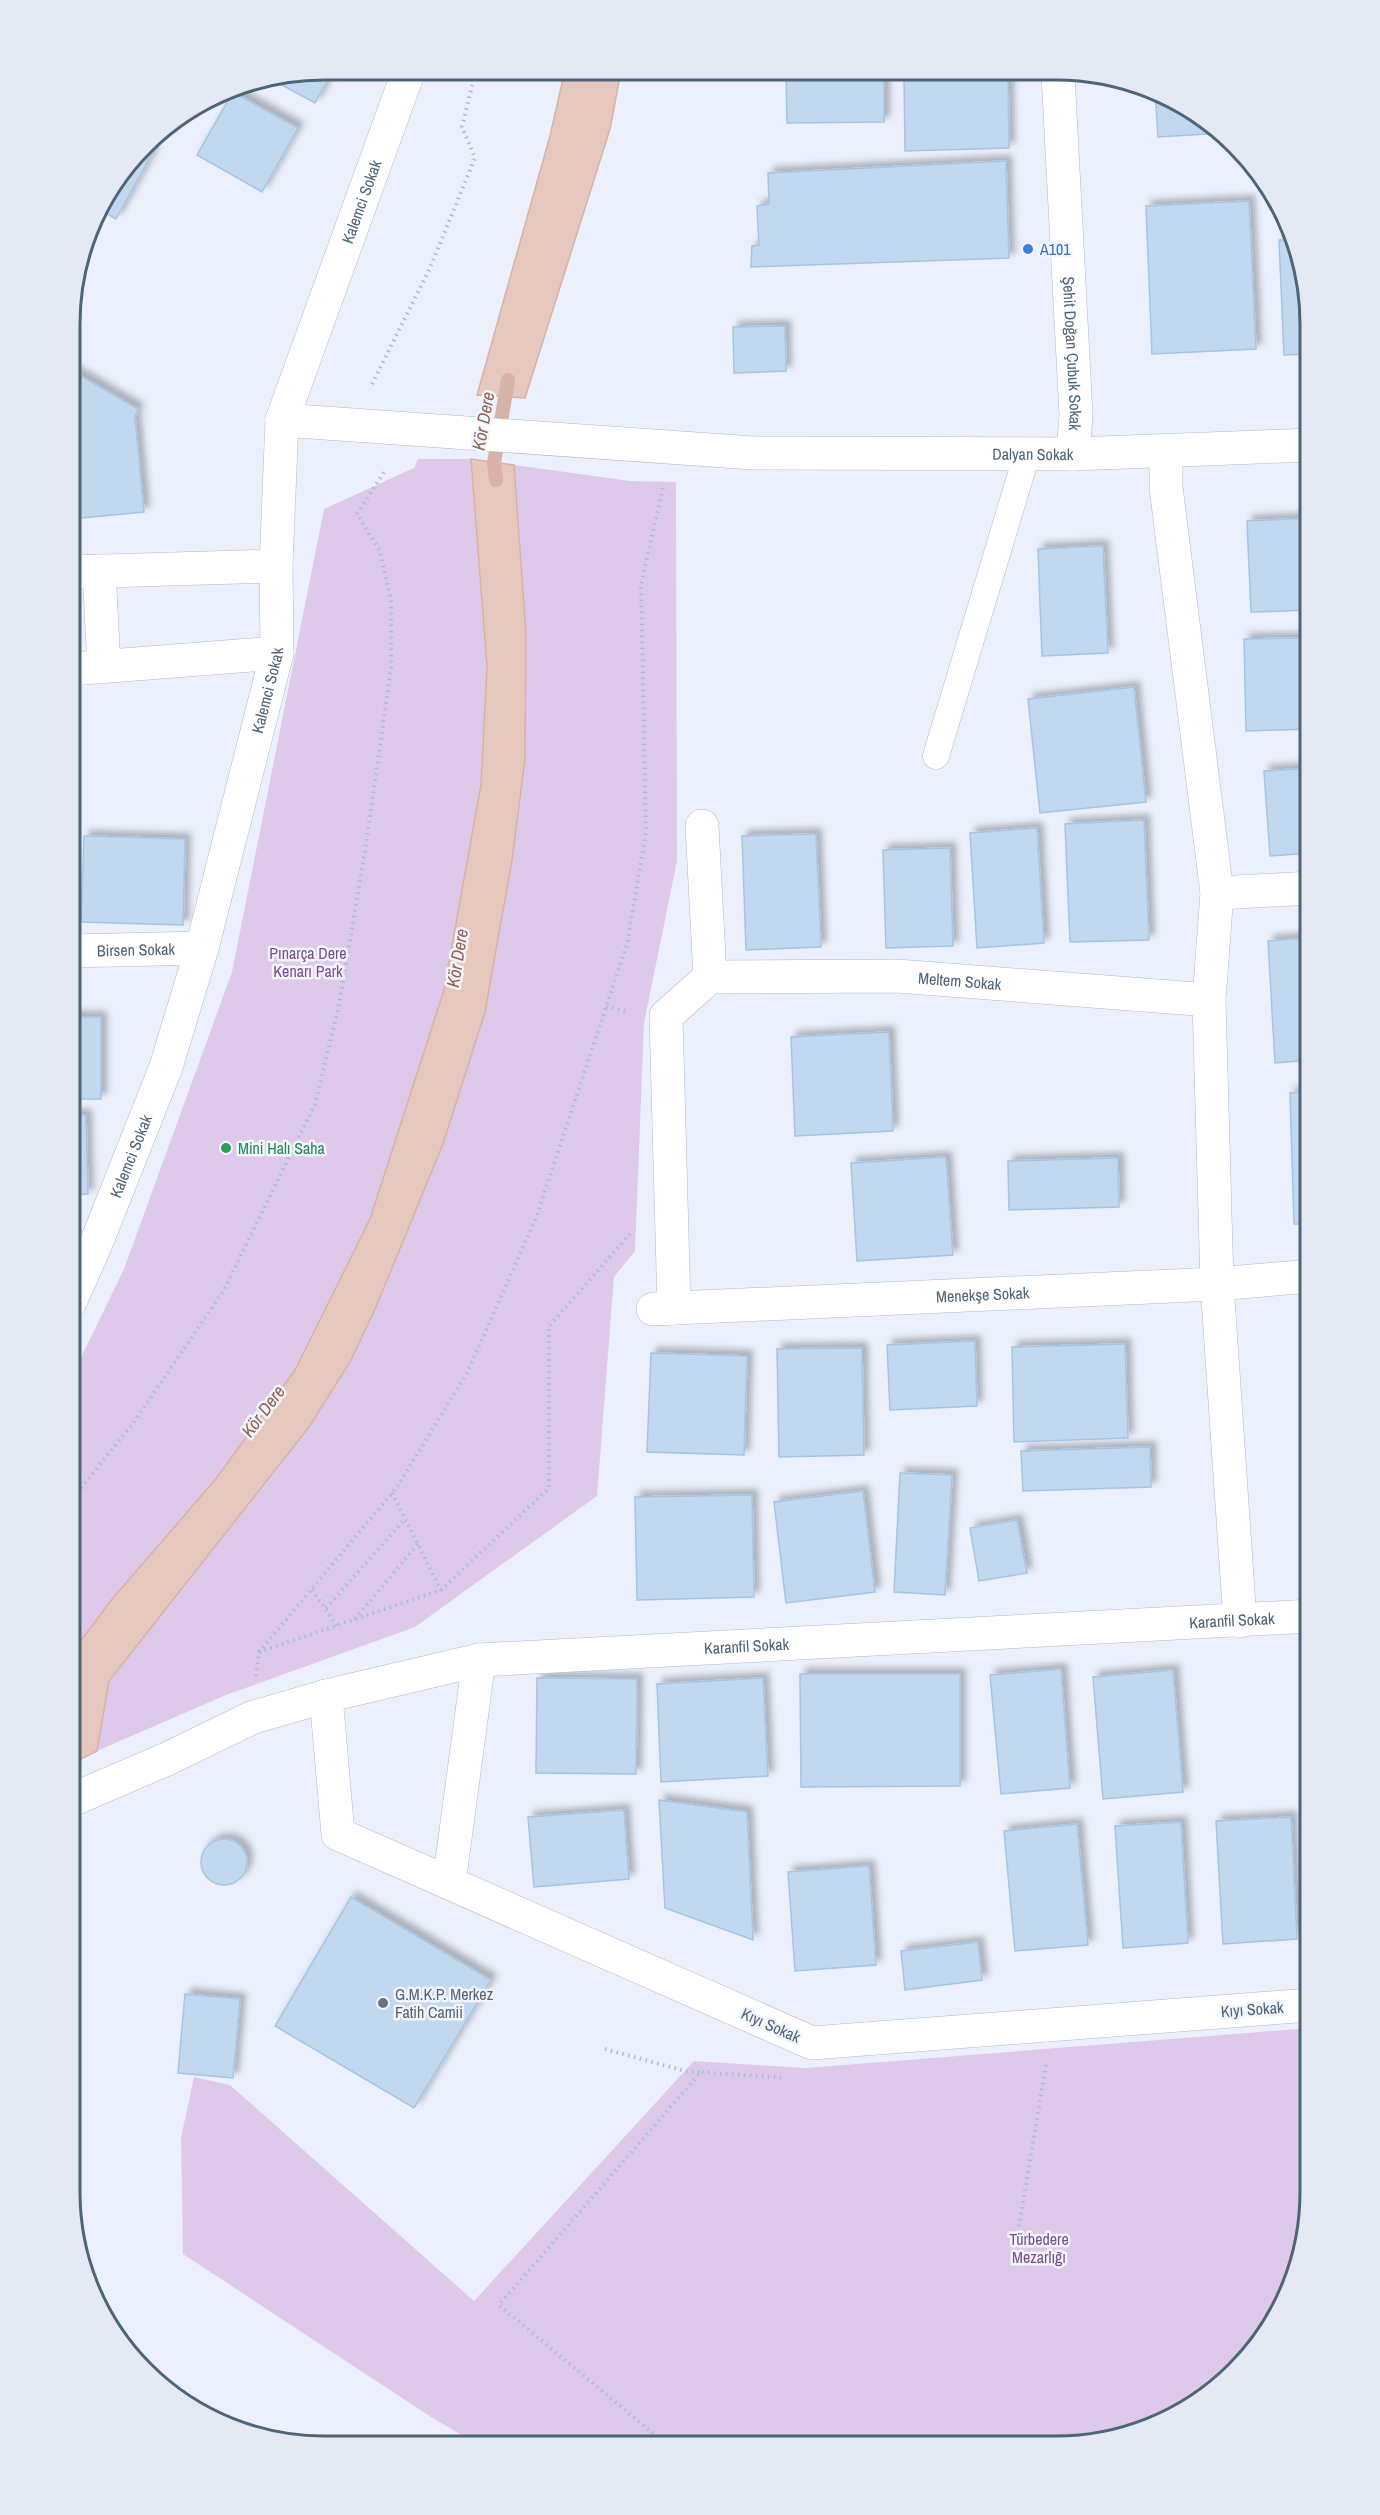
<svg xmlns="http://www.w3.org/2000/svg" width="1380" height="2515" viewBox="0 0 1380 2515" font-family="'Archivo Narrow',sans-serif">
  <style>
    .green { fill: #dfc9ea }
    .water { fill: #e6c8bf; stroke: #d7b2a6; stroke-width: 1.5 }
    .lines { fill: none; stroke-linecap: round; stroke-linejoin: round }
    .stream { stroke: #d7b2a6; stroke-width: 14 }
    .building { fill: #c1d8ee; stroke: #a4c5e3; stroke-width: 1.5; filter: url(#shadow) }
    .lane-casing { stroke: #adbccc; stroke-width: 27 }
    .street-casing { stroke: #adbccc; stroke-width: 34 }
    .path { stroke: #a5bfd6; stroke-width: 4; stroke-dasharray: 1.5 4.5; stroke-linecap: butt }
    .lane { stroke: #fff; stroke-width: 26 }
    .street { stroke: #fff; stroke-width: 33 }
    .shop-dot { fill: #3f7fe0; stroke: #f1f5fe; stroke-width: 2 }
    .leisure-dot { fill: #2e9e5b; stroke: #f1f5fe; stroke-width: 2 }
    .worship-dot { fill: #6b7280; stroke: #f1f5fe; stroke-width: 2 }
    .labels { text-anchor: middle; dominant-baseline: central; stroke-width: 5; stroke-linejoin: round; paint-order: stroke }
    .street-label { font-size: 16px; fill: #4e6477; stroke: #f1f5fe }
    .shop-label { font-size: 16px; fill: #366cbe; stroke: #f1f5fe; text-anchor: start }
    .park-label { font-size: 16px; fill: #7c4c88; stroke: #f1f5fe }
    .leisure-label { font-size: 16px; fill: #27864d; stroke: #f1f5fe; text-anchor: start }
    .worship-label { font-size: 16px; fill: #5b616d; stroke: #f1f5fe; text-anchor: start }
    .water-label { font-size: 18px; font-style: italic; fill: #97614f; stroke: #f1f5fe }
    .rim { fill: none; stroke: #4e6477; stroke-width: 3 }
  </style>
  <defs>
    <filter id="shadow"><feDropShadow dx="5.5" dy="-5.5" stdDeviation="3" flood-color="#0004"/></filter>
  </defs>
  <rect width="100%" height="100%" fill="#ebf0fc"/>
  <g class="green">
    <polygon points="418,459 471,459 487,666 481,785 444,990 370,1219 295,1370 215,1480 113,1598 70,1655 70,1529 79,1520 70,1509 70,1380 124,1269 232,972 324,509 414,468"/>
    <polygon points="514,465 630,481 676,482 677,861 644,1023 635,1251 614,1277 597,1496 415,1627 226,1695 97,1751 109,1681 309,1427 350,1362 376,1307 443,1144 485,1012 512,860 525,759 526,634"/>
    <polygon points="1310,2028 1310,2208 1292,2288 1258,2347 1211,2394 1139,2432 1056,2446 477,2444 431,2417 183,2254 181,2138 194,2077 230,2085 474,2301 694,2061 806,2068"/>
  </g>
  <g class="water">
    <polygon points="565,70 621,71 610,129 525,398 477,395 550,136"/>
    <polygon points="471,459 514,465 526,634 525,759 512,860 485,1012 443,1144 376,1307 350,1362 309,1427 109,1681 97,1751 69,1765 70,1655 113,1598 215,1480 295,1370 370,1219 444,990 481,785 487,666"/>
  </g>
  <g class="lines">
    <polyline class="stream" points="496,480 494,463 508,380"/>
  </g>
  <g class="building">
    <polygon points="324,69 334,69 315,103 271,79"/>
    <polygon points="786,72 884,72 884,122 787,123"/>
    <polygon points="904,73 1008,73 1009,148 905,151"/>
    <polygon points="1155,91 1169,95 1225,133 1158,137"/>
    <polygon points="233,92 298,128 262,192 197,155"/>
    <polygon points="175,121 165,137 157,132"/>
    <polygon points="144,147 153,152 116,219 97,208"/>
    <polygon points="1006,161 1009,258 751,267 752,246 759,245 757,206 769,204 768,173"/>
    <polygon points="1249,201 1256,349 1152,354 1146,206"/>
    <polygon points="1279,240 1296,240 1297,242 1311,324 1311,354 1284,355"/>
    <polygon points="785,326 786,371 734,373 733,327"/>
    <polygon points="71,370 138,409 135,417 144,512 71,519"/>
    <polygon points="1311,518 1311,610 1251,612 1247,521"/>
    <polygon points="1103,546 1108,653 1042,656 1038,549"/>
    <polygon points="1311,638 1311,729 1246,731 1244,639"/>
    <polygon points="1134,687 1146,802 1040,813 1028,699"/>
    <polygon points="1311,768 1311,853 1270,856 1264,771"/>
    <polygon points="1144,820 1149,940 1070,942 1065,824"/>
    <polygon points="1037,828 1044,943 977,948 970,833"/>
    <polygon points="816,834 821,947 746,950 742,836"/>
    <polygon points="84,836 185,839 183,925 81,922"/>
    <polygon points="950,848 953,946 886,948 883,850"/>
    <polygon points="1311,938 1311,1060 1275,1063 1268,941"/>
    <rect x="70" y="1017" width="31" height="82"/>
    <polygon points="889,1032 893,1131 795,1136 791,1037"/>
    <polygon points="1311,1092 1311,1224 1294,1224 1290,1093"/>
    <polygon points="70,1115 86,1115 88,1194 70,1195"/>
    <polygon points="946,1157 953,1255 857,1261 851,1163"/>
    <polygon points="1118,1158 1119,1207 1009,1210 1008,1161"/>
    <polygon points="975,1341 977,1406 890,1410 887,1345"/>
    <polygon points="1125,1344 1128,1438 1014,1442 1012,1347"/>
    <polygon points="862,1348 864,1455 779,1457 777,1349"/>
    <polygon points="651,1353 747,1356 744,1455 647,1452"/>
    <polygon points="1150,1447 1151,1487 1023,1491 1021,1451"/>
    <polygon points="900,1473 952,1475 945,1595 894,1592"/>
    <polygon points="863,1491 875,1592 786,1603 774,1502"/>
    <polygon points="752,1495 754,1597 637,1600 635,1497"/>
    <polygon points="1017,1520 1027,1573 979,1581 970,1528"/>
    <polygon points="1061,1669 1070,1788 1001,1794 990,1675"/>
    <polygon points="1173,1670 1183,1792 1103,1799 1093,1677"/>
    <polygon points="800,1674 960,1674 960,1786 801,1787"/>
    <polygon points="537,1678 637,1679 636,1774 536,1773"/>
    <polygon points="763,1678 768,1776 661,1782 657,1684"/>
    <polygon points="659,1800 747,1812 753,1940 665,1908"/>
    <polygon points="624,1810 629,1879 534,1887 528,1817"/>
    <polygon points="1291,1817 1297,1939 1223,1944 1216,1821"/>
    <polygon points="1181,1822 1188,1943 1123,1948 1115,1826"/>
    <polygon points="1077,1824 1088,1945 1015,1951 1004,1831"/>
    <circle cx="224" cy="1862" r="23"/>
    <polygon points="869,1866 876,1965 795,1971 788,1872"/>
    <polygon points="351,1897 491,1980 414,2108 275,2026"/>
    <polygon points="978,1942 982,1980 905,1990 901,1951"/>
    <polygon points="185,1994 240,1999 233,2078 178,2073"/>
  </g>
  <g class="lines">
    <g class="lane-casing">
      <polyline id="lane" points="936,756 1027,454"/>
    </g>
    <g class="street-casing">
      <g id="street">
        <path id="s1" d="M 1058,74 L 1076,415 L 1073,454"/>
        <path id="s2" d="M 282,420 L 753,453 L 1073,454 L 1311,445"/>
        <polyline points="1166,452 1166,487 1217,893 1209,1000 1217,1284 1240,1621"/>
        <polyline points="99,571 104,666"/>
        <polyline points="71,572 276,566"/>
        <polyline points="71,669 277,653"/>
        <polyline points="1217,893 1311,888"/>
        <path id="s3" d="M 70,951 L 202,948"/>
        <path id="s4" d="M 710,977 L 897,976 L 1209,1000"/>
        <path id="s5" d="M 70,1302 L 95,1246 L 166,1067 L 202,948 L 277,653 L 276,566 L 282,420 L 409,70"/>
        <polyline points="674,1308 666,1016 710,977 702,826"/>
        <path id="s6" d="M 653,1309 L 1217,1284 L 1311,1276"/>
        <polyline points="69,1801 167,1759 251,1718 326,1696"/>
        <polyline points="449,1883 479,1660"/>
        <path id="s7" d="M 1310,2005 L 812,2043 L 338,1834 L 326,1696 L 479,1660 L 1311,1616"/>
      </g>
    </g>
    <g class="path">
      <polyline points="372,384 430,268 475,158 462,127 476,70"/>
      <polyline points="606,1007 625,1011"/>
      <polyline points="392,1493 441,1590"/>
      <polyline points="70,1502 134,1422 224,1290 315,1104 339,1005 365,851 391,668 391,600 380,551 357,514 386,469"/>
      <polyline points="312,1590 337,1626"/>
      <polyline points="326,1608 405,1519"/>
      <polyline points="355,1619 418,1544"/>
      <polyline points="259,1652 441,1590 549,1488 549,1326 630,1234"/>
      <polyline points="256,1676 259,1652 397,1487 467,1373 536,1218 627,944 646,833 641,584 663,488"/>
      <polyline points="605,2049 685,2071 700,2072"/>
      <polyline points="1016,2244 1046,2065"/>
      <polyline points="667,2445 499,2305 701,2072 785,2078"/>
    </g>
    <use href="#lane" class="lane"/>
    <use href="#street" class="street"/>
  </g>
  <circle class="shop-dot" cx="1028" cy="249" r="6"/>
  <circle class="leisure-dot" cx="226" cy="1148" r="6"/>
  <circle class="worship-dot" cx="383" cy="2003" r="6"/>
  <g class="labels">
    <g class="street-label">
      <text stroke="none"><textPath href="#s5" startOffset="1148">Kalemci Sokak</textPath></text>
      <text stroke="none"><textPath href="#s1" startOffset="280">Şehit Doğan Çubuk Sokak</textPath></text>
      <text stroke="none"><textPath href="#s2" startOffset="752">Dalyan Sokak</textPath></text>
      <text stroke="none"><textPath href="#s5" startOffset="644">Kalemci Sokak</textPath></text>
      <text stroke="none"><textPath href="#s3" startOffset="66">Birsen Sokak</textPath></text>
      <text stroke="none"><textPath href="#s4" startOffset="250">Meltem Sokak</textPath></text>
      <text stroke="none"><textPath href="#s5" startOffset="158">Kalemci Sokak</textPath></text>
      <text stroke="none"><textPath href="#s6" startOffset="330">Menekşe Sokak</textPath></text>
      <text stroke="none"><textPath href="#s7" startOffset="2067">Karanfil Sokak</textPath></text>
      <text stroke="none"><textPath href="#s7" startOffset="1581">Karanfil Sokak</textPath></text>
      <text transform="translate(1252 2009) rotate(-4)">Kıyı Sokak</text>
      <text transform="translate(771 2025) rotate(24)">Kıyı Sokak</text>
    </g>
    <g class="shop-label">
      <text x="1040" y="249">A101</text>
    </g>
    <g class="park-label">
      <text x="308" y="953">Pınarça Dere<tspan x="308" dy="18">Kenarı Park</tspan></text>
      <text x="1039" y="2239">Türbedere<tspan x="1039" dy="18">Mezarlığı</tspan></text>
    </g>
    <g class="leisure-label">
      <text x="238" y="1148">Mini Halı Saha</text>
    </g>
    <g class="worship-label">
      <text x="395" y="1994">G.M.K.P. Merkez<tspan x="395" dy="18">Fatih Camii</tspan></text>
    </g>
    <g class="water-label">
      <text transform="translate(483 421) rotate(-80)">Kör Dere</text>
      <text transform="translate(457 958) rotate(-81)">Kör Dere</text>
      <text transform="translate(263 1411) rotate(-53)">Kör Dere</text>
    </g>
  </g>
  <path d="M0 0H1380V2515H0ZM324 80H1056A244 244 0 0 1 1300 324V2192A244 244 0 0 1 1056 2436H324A244 244 0 0 1 80 2192V324A244 244 0 0 1 324 80Z" fill="#e4e9f3" fill-rule="evenodd"/>
  <path class="rim" d="M324 80H1056A244 244 0 0 1 1300 324V2192A244 244 0 0 1 1056 2436H324A244 244 0 0 1 80 2192V324A244 244 0 0 1 324 80Z"/>
</svg>
